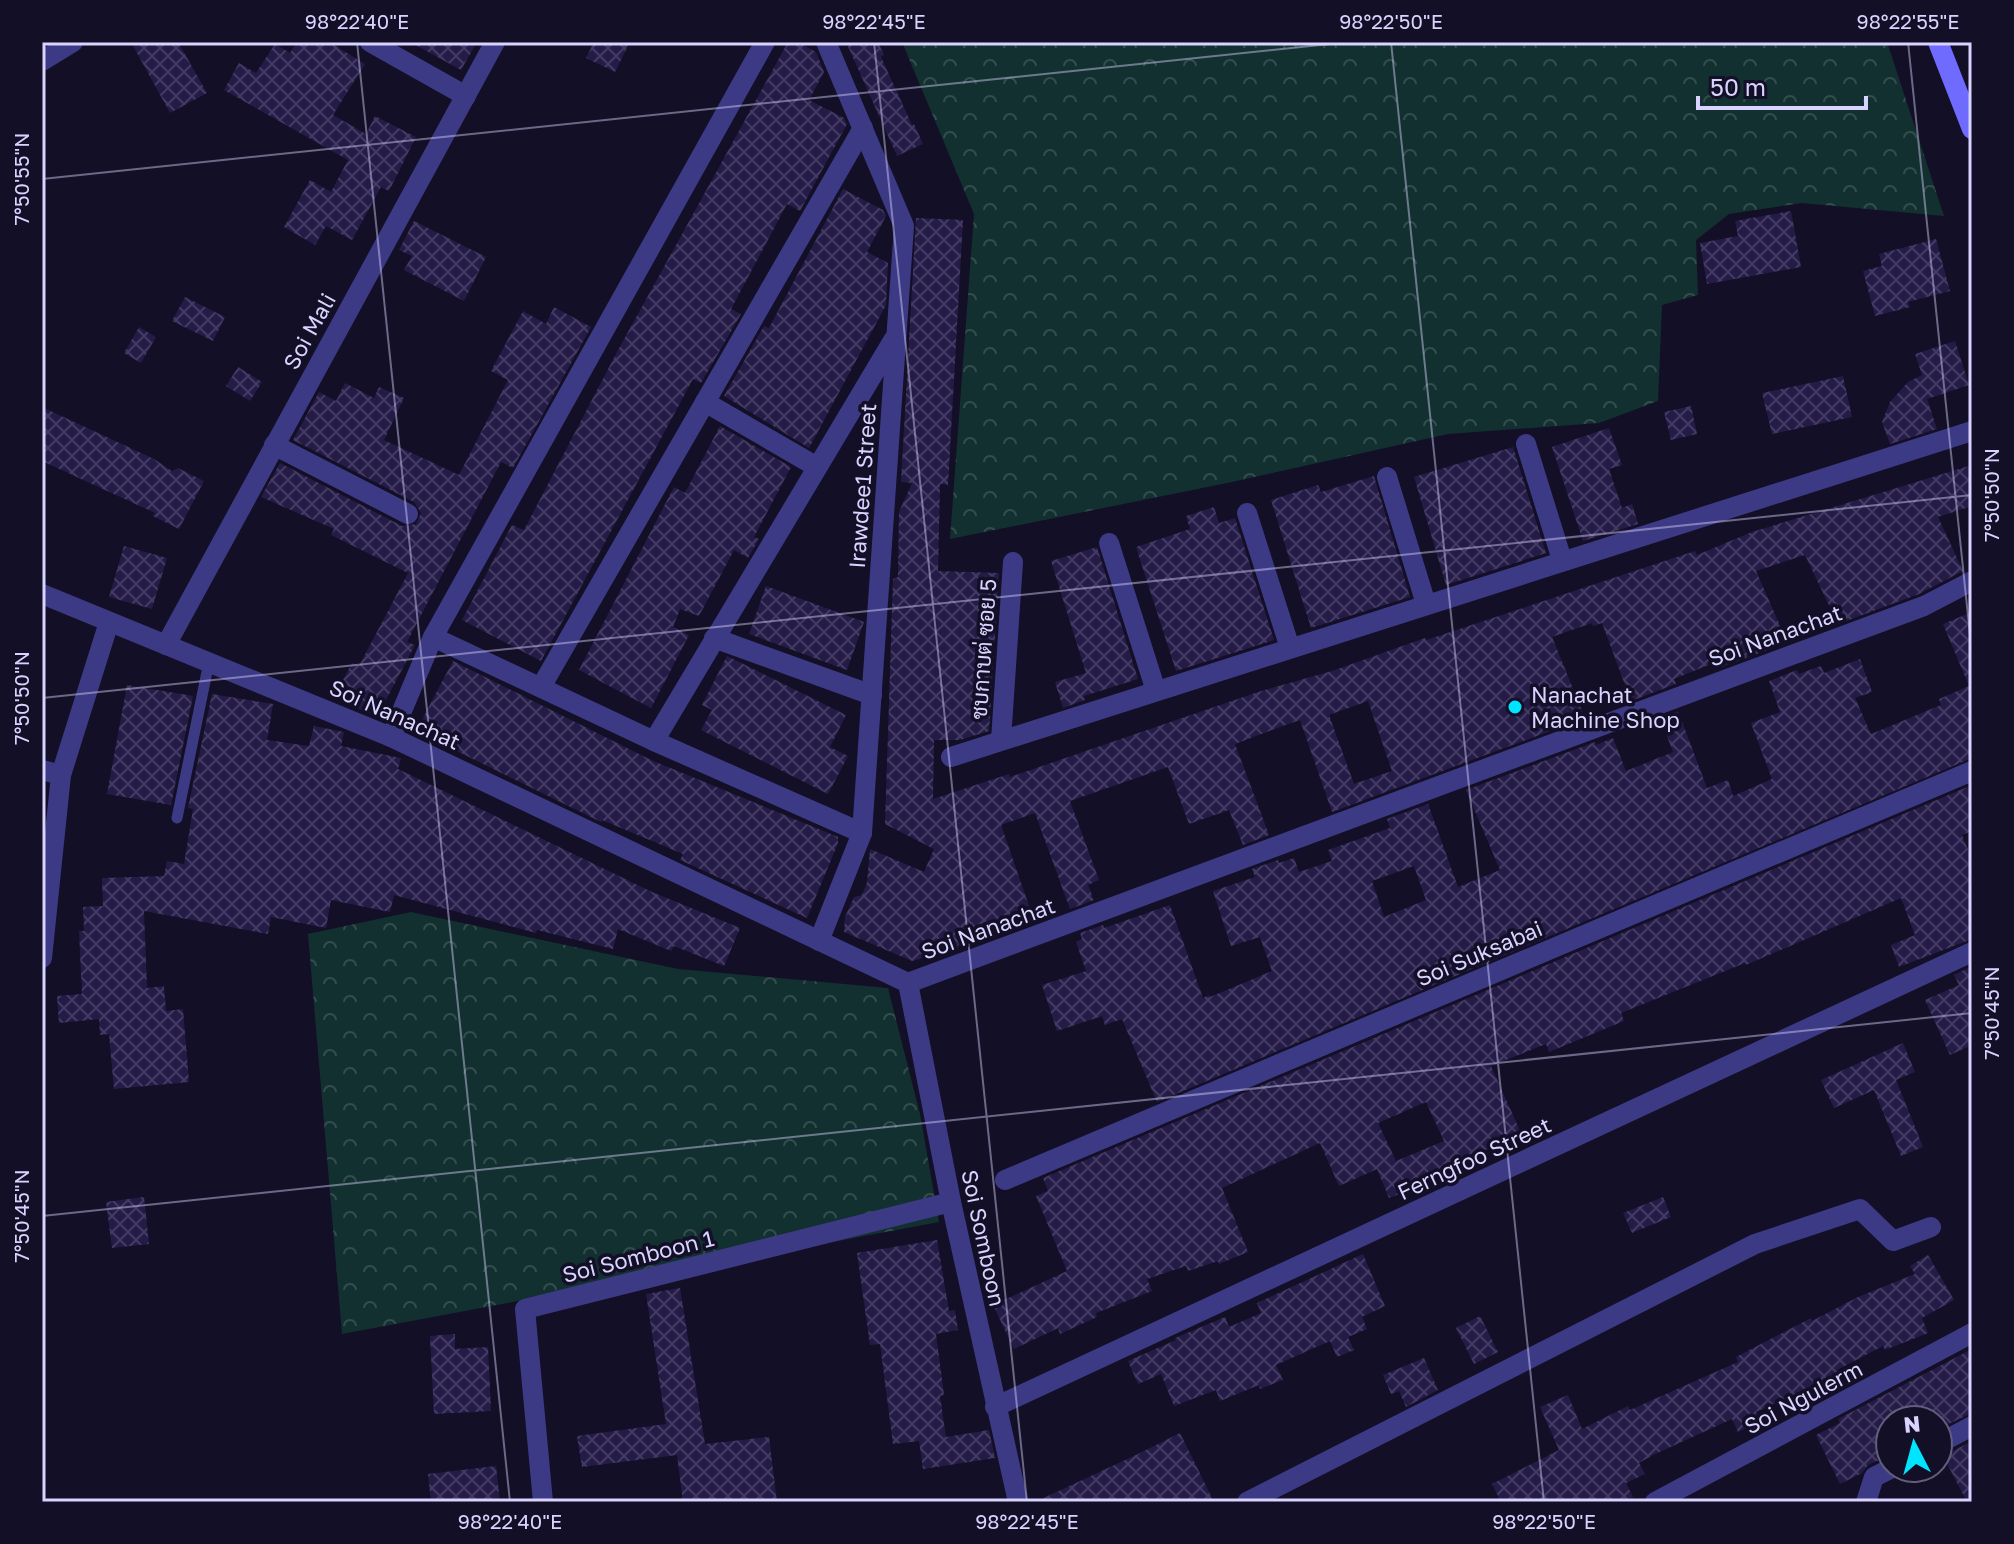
<svg xmlns="http://www.w3.org/2000/svg" width="2014" height="1544" viewBox="0 0 2014 1544" font-family="'Golos Text',Sarabun,sans-serif">
  <style>
    .forest { fill: url(#forest-crowns) }
    .building { fill: url(#building-cross-hatch); fill-rule: evenodd }
    .lines { fill: none; stroke-linecap: round; stroke-linejoin: round }
    .lane { stroke: #3d3a85; stroke-width: 11 }
    .street { stroke: #3d3a85; stroke-width: 20 }
    .secondary { stroke: #6f6bff; stroke-width: 20 }
    .ticks { fill: none; stroke: #d9d4ff; stroke-width: 2; stroke-opacity: 0.45 }
    .poi-dot { fill: #00e5ff; stroke: #130f26; stroke-width: 3 }
    .labels { text-anchor: middle; dominant-baseline: central; stroke-width: 7; stroke-linejoin: round; paint-order: stroke }
    .street-label { font-size: 22px; fill: #d9d4ff; stroke: #130f26 }
    .poi-label { font-size: 22px; fill: #d9d4ff; stroke: #130f26; text-anchor: start }
    .neatline { fill: none; stroke: #d9d4ff; stroke-width: 3 }
    .ticks-label { font-size: 20px; text-anchor: middle; fill: #d9d4ff }
  </style>
  <defs>
    <pattern id="forest-crowns" width="20" height="18" patternUnits="userSpaceOnUse" patternTransform="scale(2)"><rect width="20" height="18" fill="#12302f"/><path d="M2 6a3 3 0 1 1 6 0M12 15a3 3 0 1 1 6 0" fill="none" stroke="#344d4e"/></pattern>
    <pattern id="building-cross-hatch" width="8" height="8" patternUnits="userSpaceOnUse" patternTransform="scale(2)"><rect width="8" height="8" fill="#241b47"/><path d="M0 0l8 8M0 8l8-8" fill="none" stroke="#433b63"/></pattern>
  </defs>
  <rect width="100%" height="100%" fill="#130f26"/>
  <g class="forest">
    <polygon points="902,42 1887,42 1944,216 1802,203 1729,214 1696,240 1698,295 1662,305 1658,401 1599,423 1448,434 1232,482 950,539 974,214"/>
    <polygon points="411,912 678,969 888,988 920,1114 939,1222 342,1334 308,934"/>
  </g>
  <g class="building">
    <polygon points="131,42 178,42 207,93 170,113"/>
    <polygon points="297,42 329,42 365,64 333,115 366,134 375,116 416,137 389,191 381,187 352,240 326,226 315,245 284,227 310,180 331,192 348,160 224,90 239,63 256,73 275,44 290,53"/>
    <polygon points="410,42 477,42 461,70"/>
    <polygon points="594,42 630,42 615,72 586,58"/>
    <polygon points="788,42 798,42 816,52 824,72 809,100 844,118 847,124 800,211 787,204 731,309 741,314 701,383 693,379 541,661 462,620 512,525 524,530 617,352"/>
    <polygon points="846,42 878,42 884,55 881,57 912,125 914,124 923,144 897,156"/>
    <polygon points="843,189 883,210 886,216 867,252 888,263 886,305 809,448 724,396 764,326 769,328"/>
    <polygon points="1791,211 1801,267 1707,284 1700,243 1738,236 1735,221"/>
    <path d="M 916,218 L 963,220 L 948,485 L 940,484 L 938,571 L 999,573 L 989,731 L 960,740 L 934,740 L 933,799 L 1009,774 L 1010,777 L 1258,692 L 1332,671 L 1425,638 L 1426,640 L 1695,551 L 1697,555 L 1752,532 L 1972,465 L 1972,506 L 1938,517 L 1963,571 L 1919,594 L 1838,624 L 1805,555 L 1756,571 L 1782,630 L 1765,638 L 1770,649 L 1719,668 L 1716,662 L 1674,679 L 1676,684 L 1631,701 L 1602,623 L 1593,626 L 1592,623 L 1552,637 L 1585,718 L 1332,812 L 1300,720 L 1277,728 L 1235,744 L 1269,835 L 1243,845 L 1229,810 L 1189,824 L 1168,767 L 1070,801 L 1099,880 L 1088,885 L 1094,900 L 1070,909 L 1035,813 L 1001,825 L 1029,906 L 1026,907 L 1032,923 L 957,946 L 958,949 L 912,961 L 844,932 L 845,917 L 854,897 L 862,895 L 867,882 L 870,849 L 924,872 L 934,849 L 885,824 L 893,579 L 898,577 L 899,512 L 912,483 L 901,482 ZM 1368,701 L 1392,771 L 1354,784 L 1329,715 Z"/>
    <polygon points="414,221 486,257 464,301 404,270 412,256 399,250"/>
    <polygon points="1936,239 1950,291 1908,302 1910,307 1875,316 1863,271 1882,266 1879,254"/>
    <polygon points="185,297 225,317 213,341 172,321"/>
    <polygon points="554,307 591,327 513,468 501,462 407,642 415,645 377,717 334,697 352,663 359,666 408,573 331,535 334,529 261,497 280,463 402,526 416,524 421,513 414,502 293,440 319,392 336,401 345,383 374,398 379,387 404,398 384,440 459,475 508,380 491,371 523,311 546,324"/>
    <polygon points="139,327 156,337 141,363 124,353"/>
    <polygon points="1955,341 1969,385 1927,399 1937,429 1890,444 1882,422 1890,402 1908,382 1922,375 1915,354"/>
    <polygon points="238,367 262,382 250,401 226,386"/>
    <polygon points="1843,376 1852,417 1772,434 1762,393"/>
    <polygon points="1691,406 1697,434 1671,440 1664,412"/>
    <polygon points="42,407 154,459 172,471 178,468 204,481 179,529 153,516 155,513 42,461"/>
    <polygon points="720,426 791,467 754,537 759,539 748,558 734,550 699,616 680,609 673,627 689,635 651,708 579,670 674,487 685,493"/>
    <polygon points="1609,428 1622,465 1609,469 1622,508 1632,504 1638,524 1583,541 1552,447"/>
    <polygon points="1513,447 1546,553 1446,585 1414,477"/>
    <polygon points="1374,476 1410,597 1311,628 1271,500 1318,485 1321,492"/>
    <polygon points="1214,507 1219,523 1235,518 1274,640 1176,671 1136,547 1190,529 1186,516"/>
    <polygon points="124,546 167,558 152,609 109,597"/>
    <polygon points="1097,547 1138,679 1084,696 1085,700 1063,708 1055,682 1086,673 1051,561"/>
    <polygon points="766,586 864,622 847,670 749,634"/>
    <path d="M 1972,612 L 1972,758 L 1157,1102 L 1122,1019 L 1105,1025 L 1102,1016 L 1057,1031 L 1042,985 L 1086,971 L 1076,942 L 1082,939 L 1080,933 L 1103,925 L 1104,928 L 1170,905 L 1203,998 L 1209,995 L 1210,997 L 1272,971 L 1260,937 L 1231,946 L 1213,891 L 1255,877 L 1252,869 L 1278,860 L 1279,863 L 1294,858 L 1299,872 L 1332,861 L 1328,850 L 1390,828 L 1387,819 L 1428,804 L 1458,887 L 1500,870 L 1466,790 L 1595,742 L 1596,745 L 1613,738 L 1626,771 L 1673,752 L 1660,718 L 1678,711 L 1707,788 L 1728,780 L 1733,796 L 1772,779 L 1751,723 L 1780,712 L 1769,681 L 1797,670 L 1799,674 L 1821,666 L 1824,673 L 1860,659 L 1872,692 L 1855,698 L 1871,734 L 1941,705 L 1939,699 L 1969,686 L 1943,624 ZM 1414,866 L 1426,900 L 1384,917 L 1372,881 Z"/>
    <polygon points="727,656 846,715 830,747 848,756 828,794 701,730 712,710 702,705"/>
    <polygon points="453,661 651,760 838,837 838,843 807,918 680,860 683,854 602,820 601,822 416,731"/>
    <polygon points="127,685 193,696 171,805 107,794"/>
    <polygon points="212,694 273,704 267,740 309,746 314,726 344,732 341,746 401,758 398,769 652,892 740,928 724,966 674,946 671,951 618,929 613,949 537,930 536,933 394,895 390,912 331,900 326,928 271,917 268,934 144,911 147,988 164,986 166,1011 183,1009 189,1082 114,1089 109,1034 100,1035 99,1019 59,1023 57,996 82,994 79,931 84,931 83,907 103,906 102,878 164,876 167,861 184,864 193,809 188,808"/>
    <path d="M 1972,785 L 1972,831 L 1962,835 L 1972,859 L 1972,939 L 1899,967 L 1891,945 L 1915,935 L 1901,898 L 1746,965 L 1745,963 L 1621,1013 L 1624,1021 L 1549,1052 L 1546,1044 L 1491,1066 L 1521,1133 L 1445,1170 L 1450,1181 L 1418,1195 L 1415,1188 L 1389,1198 L 1377,1169 L 1339,1186 L 1320,1143 L 1222,1188 L 1248,1252 L 1219,1264 L 1218,1261 L 1188,1271 L 1186,1266 L 1147,1279 L 1152,1291 L 1096,1313 L 1097,1317 L 1060,1334 L 1058,1328 L 1014,1349 L 993,1305 L 1067,1271 L 1036,1196 L 1048,1191 L 1043,1178 ZM 1426,1102 L 1444,1141 L 1396,1161 L 1378,1123 Z"/>
    <polygon points="1972,966 1972,1045 1950,1055 1925,1000 1959,985 1954,975"/>
    <polygon points="1903,1043 1915,1072 1896,1080 1923,1147 1901,1156 1874,1090 1834,1108 1821,1080"/>
    <polygon points="144,1197 149,1244 112,1248 106,1202"/>
    <polygon points="1663,1197 1671,1217 1632,1233 1623,1213"/>
    <polygon points="937,1240 949,1311 955,1310 958,1330 936,1334 944,1395 940,1396 946,1437 989,1430 995,1458 923,1469 919,1441 893,1444 880,1344 870,1345 857,1253"/>
    <polygon points="1363,1254 1385,1306 1362,1317 1367,1329 1348,1337 1354,1350 1337,1357 1330,1341 1276,1365 1283,1380 1260,1389 1259,1385 1220,1401 1216,1390 1174,1406 1161,1374 1138,1384 1128,1361 1176,1340 1175,1338 1225,1317 1229,1327 1261,1313 1257,1303"/>
    <polygon points="1928,1255 1954,1300 1922,1318 1928,1333 1885,1350 1883,1346 1837,1370 1840,1375 1797,1396 1796,1394 1756,1412 1760,1422 1738,1432 1732,1419 1653,1455 1639,1463 1645,1474 1626,1483 1633,1497 1622,1502 1501,1502 1492,1484 1559,1450 1540,1407 1568,1395 1582,1429 1628,1406 1630,1410 1738,1362 1736,1357 1811,1318 1812,1321 1858,1297 1915,1274 1910,1266"/>
    <polygon points="680,1288 705,1444 769,1437 777,1502 683,1502 677,1455 582,1467 577,1436 666,1424 646,1294"/>
    <polygon points="1480,1316 1498,1352 1474,1364 1456,1328"/>
    <polygon points="455,1334 455,1349 488,1347 491,1411 434,1414 430,1336"/>
    <polygon points="1972,1349 1972,1413 1938,1429 1938,1420 1890,1420 1890,1455 1868,1465 1862,1473 1840,1484 1816,1435 1840,1423 1838,1419"/>
    <polygon points="1424,1358 1438,1390 1406,1407 1399,1391 1391,1394 1383,1375"/>
    <polygon points="1180,1433 1214,1502 1035,1502 1138,1454"/>
    <polygon points="1972,1441 1972,1502 1967,1502 1943,1456"/>
    <polygon points="496,1466 500,1502 431,1502 428,1474"/>
  </g>
  <g class="lines">
    <polyline class="lane" points="177,818 209,662"/>
    <g class="street">
      <polyline points="370,42 466,96"/>
      <polyline points="42,61 73,42"/>
      <polyline points="705,402 817,467"/>
      <polyline points="1526,444 1562,560"/>
      <polyline points="274,445 408,514"/>
      <polyline points="1387,477 1426,604"/>
      <polyline points="1247,513 1290,648"/>
      <polyline points="1109,543 1156,691"/>
      <polyline points="42,594 391,737 908,983 1924,606 1972,581"/>
      <polyline points="433,637 654,741 862,833"/>
      <polyline points="714,638 872,695"/>
      <polyline points="166,645 495,42"/>
      <polyline points="541,687 863,128"/>
      <polyline points="391,737 433,637 765,42"/>
      <polyline points="1001,740 1013,562"/>
      <polyline points="654,741 894,339"/>
      <polyline points="951,757 1972,431"/>
      <polyline points="42,770 61,775 42,958"/>
      <polyline points="61,775 109,622"/>
      <polyline points="819,941 862,833 904,226 826,42"/>
      <polyline points="908,983 951,1202 1018,1502"/>
      <polyline points="1005,1180 1972,771"/>
      <polyline points="995,1407 1972,952"/>
      <polyline points="1938,1444 1972,1426"/>
      <polyline points="543,1502 525,1309 951,1202"/>
      <polyline points="1247,1502 1755,1244 1860,1209 1893,1241 1931,1227"/>
      <polyline points="1655,1502 1972,1333"/>
      <polyline points="1866,1502 1874,1477 1892,1468"/>
    </g>
    <polyline class="secondary" points="1938,42 1972,129"/>
  </g>
  <path class="ticks" d="M 357,42 L 510,1502M 874,42 L 1027,1502M 1391,42 L 1544,1502M 1908,42 L 1972,654M 42,179 L 1349,42M 42,698 L 1972,495M 42,1216 L 1972,1013"/>
  <circle class="poi-dot" cx="1515" cy="707" r="8"/>
  <g class="labels">
    <g class="street-label">
      <text transform="translate(309 331) rotate(-61)">Soi Mali</text>
      <text transform="translate(862 486) rotate(-86)">Irawdee1 Street</text>
      <text transform="translate(1775 635) rotate(-20)">Soi Nanachat</text>
      <text transform="translate(983 649) rotate(-86)">ชบกาบต่ ซอย 5</text>
      <text transform="translate(395 714) rotate(24)">Soi Nanachat</text>
      <text transform="translate(988 928) rotate(-20)">Soi Nanachat</text>
      <text transform="translate(1479 953) rotate(-23)">Soi Suksabai</text>
      <text transform="translate(1474 1158) rotate(-25)">Ferngfoo Street</text>
      <text transform="translate(984 1238) rotate(78)">Soi Somboon</text>
      <text transform="translate(638 1256) rotate(-14)">Soi Somboon 1</text>
      <text transform="translate(1803 1397) rotate(-28)">Soi Ngulerm</text>
    </g>
    <g class="poi-label">
      <text x="1531" y="694">Nanachat<tspan x="1531" dy="25">Machine Shop</tspan></text>
    </g>
  </g>
  <rect width="2014" height="1544" fill="none" stroke="#130f26" stroke-width="88"/>
  <g transform="translate(1914 1444) rotate(354)"><circle r="38" fill="#130f26" stroke="#625e7d" stroke-width="2"/>
  <path d="M0-6L14 30L0 20L-14 30Z" fill="#00e5ff"/>
  <text y="-12" font-size="22" font-weight="bold" text-anchor="middle" fill="#d9d4ff">N</text>
  </g>
  <path d="M1698 96v12h168v-12" fill="none" stroke="#d9d4ff" stroke-width="4"/>
  <text x="1710" y="96" font-size="24" fill="#d9d4ff" stroke="#130f26" stroke-width="6" paint-order="stroke">50 m</text>
  <rect x="44" y="44" width="1926" height="1456" class="neatline"/>
  <g class="ticks-label">
    <text x="357" y="29">98°22'40"E</text>
    <text x="874" y="29">98°22'45"E</text>
    <text x="1391" y="29">98°22'50"E</text>
    <text x="1908" y="29">98°22'55"E</text>
    <text transform="translate(22 179) rotate(-90)" y="7">7°50'55"N</text>
    <text transform="translate(1992 495) rotate(-90)" y="7">7°50'50"N</text>
    <text transform="translate(22 698) rotate(-90)" y="7">7°50'50"N</text>
    <text transform="translate(1992 1013) rotate(-90)" y="7">7°50'45"N</text>
    <text transform="translate(22 1216) rotate(-90)" y="7">7°50'45"N</text>
    <text x="510" y="1529">98°22'40"E</text>
    <text x="1027" y="1529">98°22'45"E</text>
    <text x="1544" y="1529">98°22'50"E</text>
  </g>
</svg>
